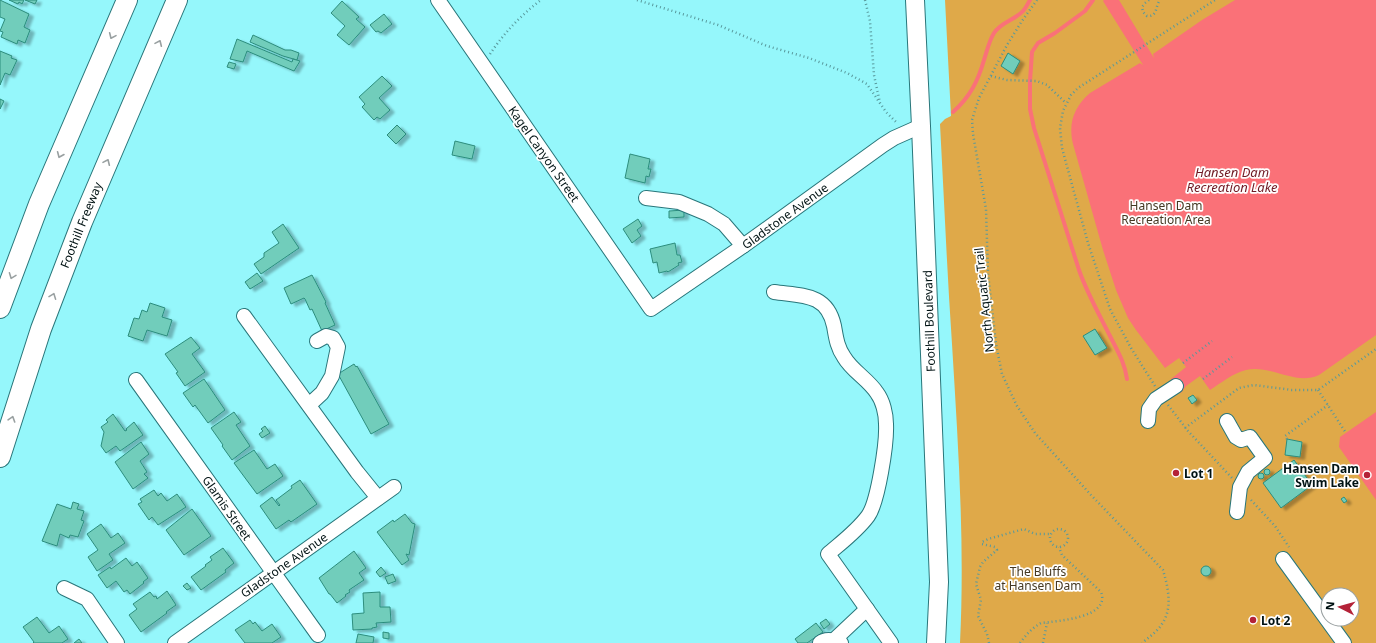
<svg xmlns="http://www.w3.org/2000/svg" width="1376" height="643" viewBox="0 0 1376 643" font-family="'Noto Sans',sans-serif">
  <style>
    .green { fill: #dfa949; fill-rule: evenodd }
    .water { fill: #fa7178 }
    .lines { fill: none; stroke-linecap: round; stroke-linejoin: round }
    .stream { stroke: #fa7178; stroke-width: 4 }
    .building { fill: #71cdbb; stroke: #2c8d7d; filter: url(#shadow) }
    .minor-casing { stroke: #29767a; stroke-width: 16 }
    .major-casing { stroke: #29767a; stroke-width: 20 }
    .highway-casing { stroke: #29767a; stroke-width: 22 }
    .path { stroke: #58999c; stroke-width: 2.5; stroke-dasharray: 1 3; stroke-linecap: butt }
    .minor { stroke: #fff; stroke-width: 14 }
    .major { stroke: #fff; stroke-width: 18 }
    .highway { stroke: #fff; stroke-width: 20 }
    .oneway { stroke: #99a0a1 }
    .poi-dot { fill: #b42238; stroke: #fff; stroke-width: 1.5 }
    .labels { text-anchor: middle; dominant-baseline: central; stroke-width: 3.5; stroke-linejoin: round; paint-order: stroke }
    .street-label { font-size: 12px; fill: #001213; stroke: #fff }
    .park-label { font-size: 12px; fill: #453822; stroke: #fff }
    .poi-label { font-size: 12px; font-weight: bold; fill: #001213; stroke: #fff; text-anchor: start }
    .water-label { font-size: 13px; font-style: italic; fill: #701a24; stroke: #fff }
  </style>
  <defs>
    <filter id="shadow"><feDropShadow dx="4.5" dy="2.5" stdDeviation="1" flood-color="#0004"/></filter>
  </defs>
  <rect width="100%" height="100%" fill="#95f7fb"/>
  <path class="green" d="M 945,0 L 1376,0 L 1376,643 L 960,643 C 965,543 958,443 952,344 C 947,271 944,197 940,124 L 945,119 L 951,116 ZM 1328,595 L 1352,595 L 1352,619 L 1328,619 Z"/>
  <g class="water">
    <path d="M 1104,0 L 1119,0 L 1154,58 L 1153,54 L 1202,20 L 1235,0 L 1376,0 L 1376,335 L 1319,375 C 1295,386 1270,364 1246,370 C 1233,373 1221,383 1210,390 L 1200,376 L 1186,386 L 1181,393 L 1171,379 L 1186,367 L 1179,358 L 1165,368 L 1136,330 L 1128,318 L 1116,290 L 1103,250 L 1073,144 C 1068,123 1074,107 1090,93 L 1140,63 L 1143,65 L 1103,1 Z"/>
    <polygon points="1376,412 1376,500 1339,447 1340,437"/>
  </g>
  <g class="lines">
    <g class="stream">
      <path d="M 1093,0 L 1085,11 L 1055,33 L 1038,43 L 1032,52 L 1030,81 L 1030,109 L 1034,128 L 1079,270 C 1087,293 1099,314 1110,336 C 1117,350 1125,363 1127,379"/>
      <path d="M 953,112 C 970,97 978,81 984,60 C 987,51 989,41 994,33 C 1001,22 1015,20 1023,11 C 1026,8 1028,3 1030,0"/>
    </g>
  </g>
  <g class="building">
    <polygon points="0,0 29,14 24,27 30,30 25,43 18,40 17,44 1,37 3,32 0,31 5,19 0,17"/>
    <polygon points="9,0 24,0 22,4 19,2 18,4"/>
    <polygon points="25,0 37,0 35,4"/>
    <polygon points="342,1 359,17 356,19 365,27 349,45 337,35 345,26 331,13"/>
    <polygon points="384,14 392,24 381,33 378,31 376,32 370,25"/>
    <polygon points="253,35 285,50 291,50 299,53 297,60 283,56 250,42"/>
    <polygon points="237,39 292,62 293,59 300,61 294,71 247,51 243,62 230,59"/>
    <polygon points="0,51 12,56 11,58 17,60 10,75 5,73 0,85"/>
    <polygon points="1008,53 1020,61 1013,74 1001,66"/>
    <polygon points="229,62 236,64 234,69 227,67"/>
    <polygon points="382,76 392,86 379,98 390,110 380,119 377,117 374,120 362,107 365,104 359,97"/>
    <polygon points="0,99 4,101 0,109"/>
    <polygon points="397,125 406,134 396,144 387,135"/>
    <polygon points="455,141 475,146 472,159 452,155"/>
    <polygon points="630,154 650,159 648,169 651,169 649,177 646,176 645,183 625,178"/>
    <polygon points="684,210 684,217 669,218 669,211"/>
    <polygon points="638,219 642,226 637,230 641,236 632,243 623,229"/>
    <polygon points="283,224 299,248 261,274 254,264 264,257 264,253 279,243 272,232"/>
    <polygon points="675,243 677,255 680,255 682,262 678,263 679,265 668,272 667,271 659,273 657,262 653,263 650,249"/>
    <polygon points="257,273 263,281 250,289 245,282"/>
    <polygon points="312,275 326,302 325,303 335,325 322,331 312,309 310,310 305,299 304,298 291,304 284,288"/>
    <polygon points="150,303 165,308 162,317 172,320 167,336 147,330 143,341 128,336 134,318 139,319 142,310 147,312"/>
    <polygon points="1095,329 1107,348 1095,355 1083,336"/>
    <polygon points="191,337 200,348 192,354 205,372 185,386 176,373 178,372 165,354"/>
    <polygon points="354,364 356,367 357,366 389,424 371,434 338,374"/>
    <polygon points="204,379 225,410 208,423 195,405 193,407 183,393"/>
    <polygon points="1193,395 1197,400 1192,404 1188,398"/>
    <polygon points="234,412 241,422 236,425 250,446 232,460 222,446 223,445 211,428"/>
    <polygon points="113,414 125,431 127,430 126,429 134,422 143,435 120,451 116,446 106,453 101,446 104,432 101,427 108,422 106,420"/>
    <polygon points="265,426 270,433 262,438 259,434 263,431 261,429"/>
    <polygon points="1287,439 1302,442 1300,457 1285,455"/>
    <polygon points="141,442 149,454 140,461 147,472 144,474 148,478 133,489 115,462"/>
    <polygon points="254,450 267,469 275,464 283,476 257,494 234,463"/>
    <polygon points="1294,460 1312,485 1281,508 1263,483"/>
    <circle cx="1267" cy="472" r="3"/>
    <circle cx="1261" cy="476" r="3"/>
    <polygon points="300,480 317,504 291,522 289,520 276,529 260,506 272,497 279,506 280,505 276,500 292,488 291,486"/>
    <polygon points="154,490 158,496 161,493 167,501 177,494 186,507 158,525 152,517 149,520 138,504 142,502 140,499"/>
    <polygon points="1344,497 1347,501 1344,503 1341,499"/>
    <polygon points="73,502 79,504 77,509 84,511 81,520 84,521 78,537 70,535 69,538 60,534 57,546 42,541 57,504 71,509"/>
    <polygon points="192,509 211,536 184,555 166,530"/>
    <polygon points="405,514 412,523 415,524 409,555 406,554 409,560 402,565 377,532 393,520 394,522"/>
    <polygon points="101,524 111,538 118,533 125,543 109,554 113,560 97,571 88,557 98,550 87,534"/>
    <polygon points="223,548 234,563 225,570 226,572 201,590 191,577 206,566 205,565 212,560 210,557"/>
    <polygon points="354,551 366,568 359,573 364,580 349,590 350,592 345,595 346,596 337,603 330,594 329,594 319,578"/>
    <polygon points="126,558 132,566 137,562 148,578 143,582 144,583 130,594 127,590 124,592 116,581 107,588 98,575 110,567 111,569"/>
    <circle cx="1206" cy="571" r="5"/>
    <polygon points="381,567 386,573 380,577 376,572"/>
    <polygon points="393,574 396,581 388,584 385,577"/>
    <polygon points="187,583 191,588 187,590 183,586"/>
    <polygon points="167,591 176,605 166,612 167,613 141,632 129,615 137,609 133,604 150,592 154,597 156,596 157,599"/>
    <polygon points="380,592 380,607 390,607 391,622 376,623 377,627 372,628 372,629 353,630 352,614 364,613 363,593"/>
    <polygon points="37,617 49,633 59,626 68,639 62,643 33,643 34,642 23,627"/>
    <polygon points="826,619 830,624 824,629 820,623"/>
    <polygon points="250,620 253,624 255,622 262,631 272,624 281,637 272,643 245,643 235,630"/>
    <polygon points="816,623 823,632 807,643 798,643 795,639"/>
    <polygon points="383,632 389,633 389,639 383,638"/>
    <polygon points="358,634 374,637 373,643 356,643"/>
    <polygon points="79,639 82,643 74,643"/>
  </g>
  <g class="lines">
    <g class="minor-casing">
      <g id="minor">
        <polyline points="438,0 651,309 743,246 883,145 894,138 921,126"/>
        <polyline points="646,198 679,202 708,214 724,224 743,246"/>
        <path d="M 774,292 C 802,296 827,293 834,326 C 836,337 837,347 844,357 C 852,371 868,379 877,393 C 883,401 886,414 886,424 C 887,443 878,502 868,516 C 857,531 842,542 828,554 L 891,643"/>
        <polyline points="244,316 357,472 378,498"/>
        <polyline points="136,380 318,635"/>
        <polyline points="309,405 322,393 332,376 338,347 333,338 326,336 317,341"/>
        <polyline points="1148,421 1149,409 1156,399 1176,386"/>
        <polyline points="1227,421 1236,437 1241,440 1250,437 1265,458 1248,472 1240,487 1237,512"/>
        <polyline points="1283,559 1344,643"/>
        <polyline points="64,588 87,599 117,643"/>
        <polyline points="834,640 867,609"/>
        <polyline points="175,643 394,487"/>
        <path d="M 820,643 C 826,638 834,640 841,643"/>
      </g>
    </g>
    <g class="major-casing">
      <polyline id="major" points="915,0 921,126 939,582 936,643"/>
    </g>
    <g class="highway-casing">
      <g id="highway">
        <polyline points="0,308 39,204 127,0"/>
        <polyline points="0,457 41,329 82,222 177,0"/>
      </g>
    </g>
    <g class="path">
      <polyline points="637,0 718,25 767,46 809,58 847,73 867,84 886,112 896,122"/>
      <polyline points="865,0 870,21 874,75 880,103"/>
      <path d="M 1037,0 L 1022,21 L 1007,45 L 979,98 L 972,120 L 973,134 L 986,209 L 988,274 L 996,344 L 1002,374 L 1017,406 L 1035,433 L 1091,495 L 1163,570 C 1168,587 1173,608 1162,624 C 1157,632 1149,637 1142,643"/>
      <path d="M 1149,0 L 1145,3 L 1142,7 L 1143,12 L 1147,16 C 1158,17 1155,6 1160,0"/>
      <path d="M 490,54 C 504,33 521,15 541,0"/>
      <polyline points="991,76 1007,80 1037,81 1047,85 1066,103"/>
      <polyline points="1183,363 1212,341"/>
      <polyline points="1203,379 1232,357"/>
      <polyline points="1155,386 1131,348 1110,309 1088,243 1062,148 1060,128 1063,111 1071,95 1078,88 1215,0"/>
      <polyline points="1318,390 1346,433"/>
      <polyline points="1168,405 1188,431 1232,478"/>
      <polyline points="1185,428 1239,388 1254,385 1292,390 1318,390 1376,349"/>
      <polyline points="1287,439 1285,436 1328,405"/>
      <polyline points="1251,500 1275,526 1289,547"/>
      <circle cx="1059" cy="538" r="9"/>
      <polyline points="989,643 987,634 978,616 981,600 976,584 980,567 983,562 997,550 995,547 982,544 982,542 988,539 1024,529 1035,534 1050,534"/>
      <path d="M 1020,643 C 1026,635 1032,628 1041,623 C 1057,621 1111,618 1101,592 L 1065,558 L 1062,555 L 1059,547"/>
      <polyline points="1043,643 1047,623"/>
    </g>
    <use href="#minor" class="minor"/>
    <use href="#major" class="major"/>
    <use href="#highway" class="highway"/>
  </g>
  <defs><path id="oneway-chevron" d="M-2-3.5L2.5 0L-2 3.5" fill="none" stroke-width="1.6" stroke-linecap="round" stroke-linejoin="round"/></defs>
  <g class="oneway">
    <use href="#oneway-chevron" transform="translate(112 36) rotate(114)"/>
    <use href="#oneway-chevron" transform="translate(159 43) rotate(-66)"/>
    <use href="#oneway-chevron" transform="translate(60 155) rotate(113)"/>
    <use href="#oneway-chevron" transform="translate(107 162) rotate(-66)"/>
    <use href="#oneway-chevron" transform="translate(12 276) rotate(111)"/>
    <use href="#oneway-chevron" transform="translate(53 296) rotate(-69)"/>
    <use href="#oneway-chevron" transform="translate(12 419) rotate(-72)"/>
  </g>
  <g class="poi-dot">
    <circle cx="1176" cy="473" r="4"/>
    <circle cx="1367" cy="475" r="4"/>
    <circle cx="1253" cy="620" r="4"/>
  </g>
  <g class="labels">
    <g class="street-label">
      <text transform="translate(544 154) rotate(55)">Kagel Canyon Street</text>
      <text transform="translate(785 216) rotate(-36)">Gladstone Avenue</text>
      <text transform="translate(81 225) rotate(-68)">Foothill Freeway</text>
      <text transform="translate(984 300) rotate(-96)">North Aquatic Trail</text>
      <text transform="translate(929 321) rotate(-92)">Foothill Boulevard</text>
      <text transform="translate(227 508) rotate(55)">Glamis Street</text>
      <text transform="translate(284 565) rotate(-35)">Gladstone Avenue</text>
    </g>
    <g class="park-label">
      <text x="1166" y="205">Hansen Dam<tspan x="1166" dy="14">Recreation Area</tspan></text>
      <text x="1038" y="571">The Bluffs<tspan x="1038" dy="14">at Hansen Dam</tspan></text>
    </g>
    <g class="poi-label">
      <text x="1359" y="468" text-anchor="end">Hansen Dam<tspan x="1359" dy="14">Swim Lake</tspan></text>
      <text x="1184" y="473">Lot 1</text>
      <text x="1261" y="620">Lot 2</text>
    </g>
    <g class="water-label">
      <text x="1232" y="172">Hansen Dam<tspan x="1232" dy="15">Recreation Lake</tspan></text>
    </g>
  </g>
  <g transform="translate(1340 607) rotate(276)"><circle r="19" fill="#ffffff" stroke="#99a0a1"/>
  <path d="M0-3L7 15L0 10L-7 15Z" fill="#b42238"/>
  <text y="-6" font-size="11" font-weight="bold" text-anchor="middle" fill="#001213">N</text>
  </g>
</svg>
